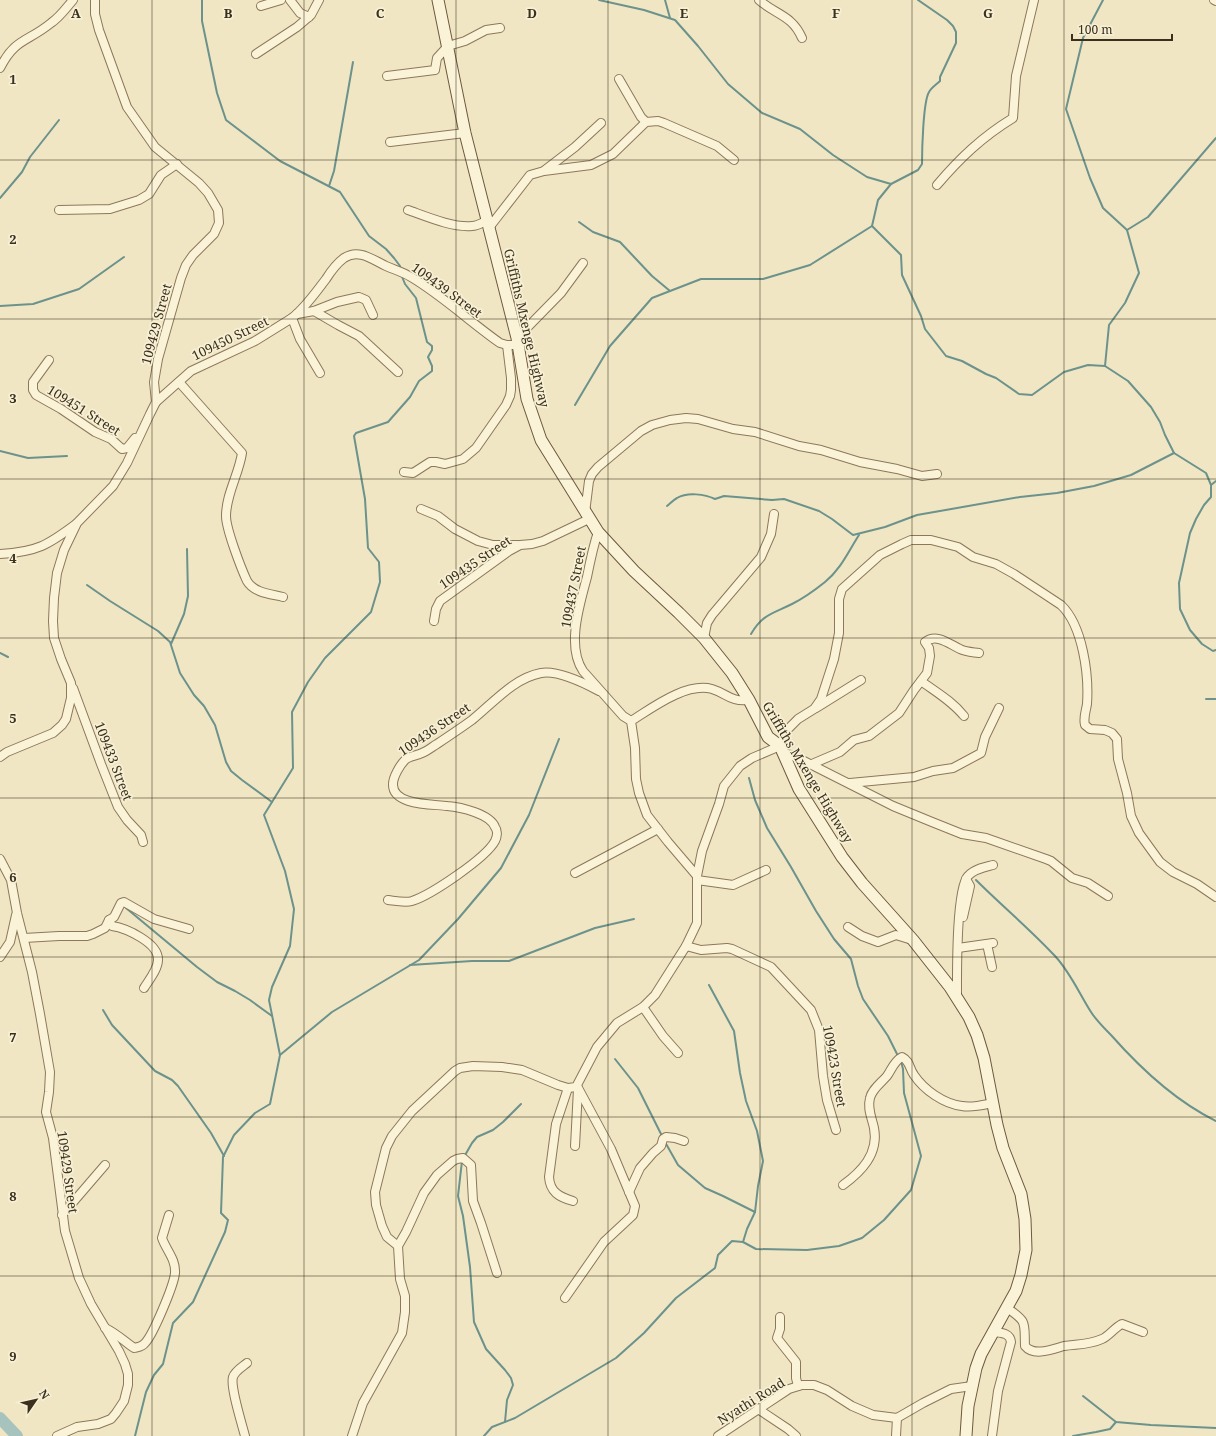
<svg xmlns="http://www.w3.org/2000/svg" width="1216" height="1436" viewBox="0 0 1216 1436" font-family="'Noto Serif',serif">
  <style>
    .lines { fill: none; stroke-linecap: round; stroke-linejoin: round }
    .stream { stroke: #6c928c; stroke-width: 2 }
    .river { stroke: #a6c3bd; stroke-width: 12 }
    .street-casing { stroke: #8c785a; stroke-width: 10 }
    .secondary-casing { stroke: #6e593d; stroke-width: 13 }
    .street { stroke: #faf3d8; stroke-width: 8 }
    .secondary { stroke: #faf3d8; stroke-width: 11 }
    .grid { fill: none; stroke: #3b2f1e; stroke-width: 1; stroke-opacity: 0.55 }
    .labels { text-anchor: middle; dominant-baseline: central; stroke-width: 3.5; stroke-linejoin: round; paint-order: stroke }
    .street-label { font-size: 13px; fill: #3b2f1e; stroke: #f7f0d4 }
    .grid-label { font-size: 13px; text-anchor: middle; font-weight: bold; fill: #3b2f1e; stroke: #f7f0d4; stroke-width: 3.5; stroke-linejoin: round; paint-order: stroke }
  </style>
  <rect width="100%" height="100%" fill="#f0e6c4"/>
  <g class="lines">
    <g class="stream">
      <polyline points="202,0 202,21 217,93 226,120 280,161 340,192 369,236 386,249 394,258 400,266 401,270"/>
      <polyline points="599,0 644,10 675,20 698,46 728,84 762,113 800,129 833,155 867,177 891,184"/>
      <polyline points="665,0 670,18"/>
      <path d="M 918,0 L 947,20 L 953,26 L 956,32 L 956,43 L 940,77 L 940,81 C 937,84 931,88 929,92 C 923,102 922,152 922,164 L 918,170 L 891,184 L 878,200 L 872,226 L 901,255 L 902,275 L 921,316 L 925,329 L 946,356 L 962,361 L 986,374 L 996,378 L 1019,394 L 1032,395 L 1064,372 L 1088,365 L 1105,366 L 1128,381 L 1151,407 L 1160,422 L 1165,435 L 1174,453 L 1206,473 L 1211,485 L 1211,497 L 1204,505 L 1196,519 L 1190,533 L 1179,583 L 1180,609 L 1190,630 L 1202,644 L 1213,651 L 1216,650"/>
      <polyline points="1103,0 1083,38 1066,109 1090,178 1103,208 1127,230 1139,273 1125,303 1109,325 1105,366"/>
      <polyline points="329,186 334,171 353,62"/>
      <polyline points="0,198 22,172 30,157 59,120"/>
      <polyline points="579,222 593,232 620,242 652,276 670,291"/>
      <polyline points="1127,230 1148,217 1216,138"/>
      <polyline points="0,306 33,304 79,289 124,257"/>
      <polyline points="575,405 610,346 652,298 701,279 763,279 810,265 872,226"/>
      <polyline points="0,451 28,458 67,456"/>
      <polyline points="1211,485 1216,481"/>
      <path d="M 667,506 C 670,504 673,500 677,498 C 687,492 705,494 715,499 L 724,496 L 772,500 L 784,499 L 819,511 L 832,519 L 853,535 L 885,527 L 917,515 L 1020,497 L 1057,493 L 1094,486 L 1131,475 L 1174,453"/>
      <polyline points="87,585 110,601 158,631 170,642 180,673 194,695 204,706 215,725 226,762 231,771 242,780 272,802"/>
      <path d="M 751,634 C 763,614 772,614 792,604 C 804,598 815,590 825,582 C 841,569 848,552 859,535"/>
      <polyline points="171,644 184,614 188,596 187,549"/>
      <polyline points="0,653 8,657"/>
      <polyline points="1206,699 1216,699"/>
      <polyline points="749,778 755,800 767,828 791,867 816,911 834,939 851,959 858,986 863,999 888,1036 898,1056"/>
      <path d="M 976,880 C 1002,906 1030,929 1055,956 C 1070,972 1079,993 1091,1012 C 1096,1020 1104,1028 1111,1035 C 1141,1069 1175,1101 1216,1121"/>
      <polyline points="126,908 197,967 217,982 235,991 250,1000 272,1016"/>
      <polyline points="410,965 472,961 509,961 595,928 634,919"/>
      <polyline points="709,985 734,1031 740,1073 746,1101 757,1131 763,1161 758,1186 755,1212 747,1229 743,1242"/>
      <polyline points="103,1010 112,1025 155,1071 172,1080 178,1086 211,1133 224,1156"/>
      <polyline points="280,1055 332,1012 419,960 458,919 501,868 529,815 559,739"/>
      <polyline points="615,1059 638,1088 662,1136"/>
      <polyline points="665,1142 678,1165 705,1188 723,1196 755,1212"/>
      <polyline points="464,1157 472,1143 477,1137 493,1130 503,1122 521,1104"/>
      <polyline points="462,1161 458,1196 463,1216 470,1267 474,1322 486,1349 505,1370 511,1378 513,1385 507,1400 505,1422"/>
      <polyline points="1083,1396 1116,1422 1151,1425 1216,1428"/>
      <polyline points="135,1436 146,1392 154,1375 163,1364 173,1323 193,1302 225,1232 228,1220 221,1213 223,1157 234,1135 255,1113 270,1104 280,1055 269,1000 272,987 290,946 294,909 285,871 264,815 293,768 292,712 308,682 325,658 371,612 380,582 379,562 368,548 365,499 354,436 356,433 388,422 410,397 419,381 432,371 432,366 428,357 432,350 432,346 427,342 416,298 405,284 401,274"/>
      <polyline points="484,1436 492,1427 515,1418 616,1358 644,1333 676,1298 715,1268 718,1255 732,1241 743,1242 756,1249 807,1250 839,1246 862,1238 884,1220 911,1190 921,1156 904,1093 903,1069 901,1061"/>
      <polyline points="1073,1436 1096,1432 1110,1429 1116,1422"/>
    </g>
    <polyline class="river" points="0,1418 17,1436"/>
    <g class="street-casing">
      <g id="street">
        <polyline points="290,0 300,13 309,17"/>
        <path d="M 759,0 C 776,15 792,15 802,38"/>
        <polyline points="1214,0 1216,1"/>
        <polyline points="261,6 281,0"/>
        <polyline points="256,54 297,27 311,15 319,0"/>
        <path d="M 0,68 C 15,38 28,42 51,23 C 60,17 66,8 73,0"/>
        <polyline points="387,76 435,70 437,58 448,46 465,41 486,30 500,28"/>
        <polyline points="619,79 641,117 646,122"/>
        <polyline points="390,142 465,133"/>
        <polyline points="545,170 575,147 601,123"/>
        <path d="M 937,185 C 960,158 982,137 1013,118 L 1016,76 L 1034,0"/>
        <polyline points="59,210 110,209 139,200 149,194 161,175 177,164"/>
        <path d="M 408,210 C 425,216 453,228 472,226 C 477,226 482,223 486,221"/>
        <polyline points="488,229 530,175 544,171 591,165 613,154 646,122 658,121 664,123 717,146 734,160"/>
        <polyline points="314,311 338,325 359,336 398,372"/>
        <polyline points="297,314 314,311 337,302 359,297 366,300 373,315"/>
        <polyline points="292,318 300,339 320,373"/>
        <polyline points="517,338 561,293 583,263"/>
        <polyline points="49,360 33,382 33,390 36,395 61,409 95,432 111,439 122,449 127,448 135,438"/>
        <path d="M 179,382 L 242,453 C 239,474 226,494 226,516 C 226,529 241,568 247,581 C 254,593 271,594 283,597"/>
        <path d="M 156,402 L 191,371 L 255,341 L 292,318 C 305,308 316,292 326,279 C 331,271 336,264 344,258 C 359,248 373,260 386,266 C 395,270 403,272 411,277 C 443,296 470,322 500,343 L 507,345 L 518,345"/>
        <polyline points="404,472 413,473 430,462 436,462 445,464 456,461 463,459 476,448 506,405 510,396 511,390 511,378 507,345"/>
        <polyline points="421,509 438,516 455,529 478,541 493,545 517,545"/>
        <polyline points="585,513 589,481 592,474 598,467 641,431 652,425 670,420 686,418 698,419 733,429 755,432 799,446 821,450 860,462 897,469 922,476 937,474"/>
        <path d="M 0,554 C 37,552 48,545 76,524"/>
        <polyline points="434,621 436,609 440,601 509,551 520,545 532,544 543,541 589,519"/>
        <polyline points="704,638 707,623 712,615 761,557 771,534 774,514"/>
        <path d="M 921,681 C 936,692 952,701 964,716"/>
        <polyline points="73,688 101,764 118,807 127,820 141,835 143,842"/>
        <polyline points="816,708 861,680"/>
        <path d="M 631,721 C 652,708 686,682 712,689 C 728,694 730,702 749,700"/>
        <polyline points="783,750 785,753 800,759 893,806 932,822 962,834 986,838 1046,859 1051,861 1072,878 1088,883 1108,896"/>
        <polyline points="0,757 7,752 53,733 62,725 66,719 71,698 71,683 61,659 54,638 53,621 54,598 57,573 64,550 77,523 113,486 127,463 150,414 156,402 154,382 158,359 181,278 186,265 193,255 214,234 219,223 218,210 208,193 199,183 155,147 127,107 99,30 95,14 95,0"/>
        <path d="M 812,764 L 840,752 L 854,740 L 869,736 L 899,713 L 914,690 L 927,673 L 930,656 L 929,648 L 925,642 C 937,633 949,644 960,649 C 966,652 972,652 979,653"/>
        <polyline points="850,783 914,777 933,771 953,768 981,753 985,737 999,708"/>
        <polyline points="0,859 11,880 17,913 32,972 40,1014 50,1072 49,1092 46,1112 53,1138 65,1231 79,1278 91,1304 119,1351 125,1364 128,1374 128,1385 124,1401 116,1413 111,1419 98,1424 77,1427 57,1436"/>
        <polyline points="575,873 658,829"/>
        <path d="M 697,876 L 702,851 L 719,804 L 724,786 L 740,766 L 752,758 L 780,746 L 788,729 L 798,719 L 814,709 L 821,699 L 834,659 L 839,633 L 839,599 L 842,589 L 880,555 L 902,544 L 911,540 L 931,540 L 958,547 L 973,557 L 996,564 L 1014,574 L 1061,605 C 1083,626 1089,675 1087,704 C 1086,711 1083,718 1085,725 L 1090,729 L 1105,730 L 1112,733 L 1117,739 L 1118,759 L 1127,793 L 1131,816 L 1139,833 L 1160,862 L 1173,872 L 1197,884 L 1216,897"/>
        <polyline points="697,880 733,885 766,870"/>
        <path d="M 388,900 C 396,901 405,903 412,901 C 431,895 486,858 495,841 C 497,837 498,831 495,827 C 490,814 461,807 447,806 C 434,804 392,806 393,784 C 393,777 400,765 405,760 C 409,756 416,756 422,753 C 427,751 432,747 437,744 C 449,736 461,728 472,720 C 493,703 514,678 541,673 C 558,670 584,683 599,691"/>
        <polyline points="963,917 970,886 966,879"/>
        <path d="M 109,920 L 112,926 C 126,928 159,943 158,960 C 158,969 149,980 144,988"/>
        <polyline points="848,927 862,936 878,942 896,935 912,940"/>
        <polyline points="24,938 59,936 87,936 93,934 105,928 109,920 114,917 121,903 124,902 154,919 189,929"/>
        <polyline points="987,944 992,967"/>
        <polyline points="686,946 701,950 727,948 732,949 771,967 811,1010 819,1030 823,1076 827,1100 836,1130"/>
        <polyline points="958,948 993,943"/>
        <polyline points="0,957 10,942 16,915"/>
        <path d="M 957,997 C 957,975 956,889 968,876 C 974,869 985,867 993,865"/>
        <polyline points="643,1007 663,1036 678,1053"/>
        <path d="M 568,1088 L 556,1124 L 549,1177 C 550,1192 559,1197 573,1201"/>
        <polyline points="575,1146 578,1089"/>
        <path d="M 843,1185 C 861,1172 879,1154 874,1128 C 872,1118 867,1109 870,1098 C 872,1089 881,1083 887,1076 C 892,1069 894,1061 902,1057 C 910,1061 909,1068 914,1075 C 924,1090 944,1104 962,1106 C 972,1108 983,1105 993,1103"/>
        <polyline points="629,1192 640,1168 653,1153 661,1146 663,1139 666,1137 675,1138 684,1141"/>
        <polyline points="62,1215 105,1165"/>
        <polyline points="398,1246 406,1232 424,1193 437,1175 453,1161 457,1159 463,1158 471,1165 473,1201 481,1223 497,1273"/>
        <polyline points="565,1298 604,1242 633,1215 635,1206 611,1149 577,1086"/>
        <path d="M 1007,1308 C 1028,1322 1024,1323 1025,1346 C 1034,1357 1053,1349 1064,1346 C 1077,1344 1089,1345 1102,1339 C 1109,1336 1114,1328 1122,1324 L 1143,1332"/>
        <polyline points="780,1317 780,1329 777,1338 796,1362 796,1378 798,1386"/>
        <path d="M 105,1328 C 116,1333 124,1341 134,1348 C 138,1347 142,1347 145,1343 C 153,1335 174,1285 175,1273 C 176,1259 166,1250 162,1238 L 169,1215"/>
        <polyline points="758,1409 788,1429 796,1436"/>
        <path d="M 245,1436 C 242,1424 230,1387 233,1377 C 235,1371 242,1367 247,1363"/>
        <path d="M 352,1436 L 363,1403 L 402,1333 L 405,1312 L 405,1296 L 400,1279 L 398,1246 L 387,1237 L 382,1226 L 376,1205 L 375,1192 L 386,1148 L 392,1136 L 412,1111 L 455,1071 L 460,1068 L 473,1066 L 502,1067 L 522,1070 L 558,1085 L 568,1088 L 576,1087 L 597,1047 L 617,1023 L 643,1007 L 655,995 L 686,946 L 697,923 L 697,876 L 668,842 L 647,815 L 639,793 L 636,779 L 635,748 L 631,721 L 623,716 L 583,671 C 566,646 580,604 587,577 C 590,562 593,547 598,532"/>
        <polyline points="718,1436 789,1389 802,1385 814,1385 827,1390 852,1406 873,1415 897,1418 923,1403 951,1389 972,1386"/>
        <polyline points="896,1436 897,1418"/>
        <path d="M 992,1436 L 998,1391 L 1011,1342 C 1010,1333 1002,1333 994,1332"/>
      </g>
    </g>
    <g class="secondary-casing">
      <polyline id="secondary" points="438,0 465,133 517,338 527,399 541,440 598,532 634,571 679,613 704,638 732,673 749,700 768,737 780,746 799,789 842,857 862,883 913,940 950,987 969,1017 977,1035 984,1058 997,1125 1003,1148 1021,1194 1025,1219 1026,1250 1021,1275 1016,1291 981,1354 976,1368 968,1406 966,1436"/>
    </g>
    <use href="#street" class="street"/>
    <use href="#secondary" class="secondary"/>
  </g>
  <path class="grid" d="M 152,0 L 152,1436M 304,0 L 304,1436M 456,0 L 456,1436M 608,0 L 608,1436M 760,0 L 760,1436M 912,0 L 912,1436M 1064,0 L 1064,1436M 0,160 L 1216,160M 0,319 L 1216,319M 0,479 L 1216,479M 0,638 L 1216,638M 0,798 L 1216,798M 0,957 L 1216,957M 0,1117 L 1216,1117M 0,1276 L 1216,1276"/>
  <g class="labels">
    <g class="street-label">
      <text transform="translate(447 290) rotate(36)">109439 Street</text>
      <text transform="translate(156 324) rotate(-75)">109429 Street</text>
      <text transform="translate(527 328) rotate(77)">Griffiths Mxenge Highway</text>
      <text transform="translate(230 338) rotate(-26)">109450 Street</text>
      <text transform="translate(84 410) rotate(32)">109451 Street</text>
      <text transform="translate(475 562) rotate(-34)">109435 Street</text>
      <text transform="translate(573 587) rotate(-79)">109437 Street</text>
      <text transform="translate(434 729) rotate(-34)">109436 Street</text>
      <text transform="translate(114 761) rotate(69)">109433 Street</text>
      <text transform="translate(808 772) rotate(59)">Griffiths Mxenge Highway</text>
      <text transform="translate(835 1066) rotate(80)">109423 Street</text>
      <text transform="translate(68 1172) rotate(82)">109429 Street</text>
      <text transform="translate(751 1401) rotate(-32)">Nyathi Road</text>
    </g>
  </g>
  <g class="grid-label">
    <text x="76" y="18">A</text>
    <text x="228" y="18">B</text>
    <text x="380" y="18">C</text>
    <text x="532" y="18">D</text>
    <text x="684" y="18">E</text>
    <text x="836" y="18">F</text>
    <text x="988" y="18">G</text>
    <text x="13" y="84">1</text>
    <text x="13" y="244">2</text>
    <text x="13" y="403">3</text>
    <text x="13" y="563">4</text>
    <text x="13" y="723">5</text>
    <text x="13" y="882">6</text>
    <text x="13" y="1042">7</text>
    <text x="13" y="1201">8</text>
    <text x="13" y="1361">9</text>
  </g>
  <g transform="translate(36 1400) rotate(56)" stroke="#f7f0d4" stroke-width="3" paint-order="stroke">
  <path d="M0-3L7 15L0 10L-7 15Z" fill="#3b2f1e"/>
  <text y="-6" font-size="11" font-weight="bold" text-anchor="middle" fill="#3b2f1e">N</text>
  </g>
  <path d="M1072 34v6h100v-6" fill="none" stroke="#3b2f1e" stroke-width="2"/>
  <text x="1078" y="34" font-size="12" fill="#3b2f1e" stroke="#f7f0d4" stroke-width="3" paint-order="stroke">100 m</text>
</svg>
